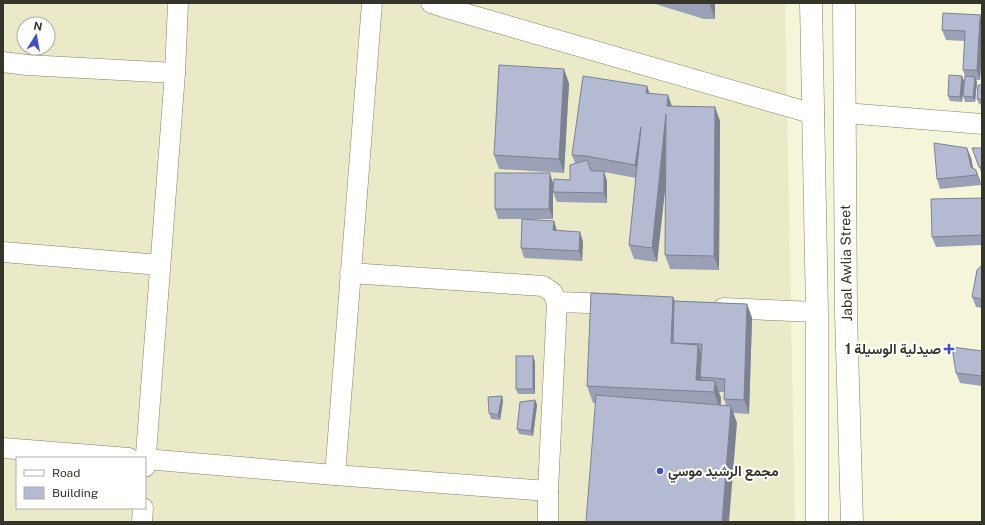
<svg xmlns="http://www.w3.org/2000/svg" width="985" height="525" viewBox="0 0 985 525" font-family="'Public Sans',Vazirmatn,sans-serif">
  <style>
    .built { fill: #eaeac8; fill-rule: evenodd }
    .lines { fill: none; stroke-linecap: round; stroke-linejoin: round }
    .minor-casing { stroke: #82826a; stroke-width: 21 }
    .primary-casing { stroke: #82826a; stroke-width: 23 }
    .minor { stroke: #fff; stroke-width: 20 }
    .primary { stroke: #fff; stroke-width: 22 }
    .wall { fill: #9aa0b5; fill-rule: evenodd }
    .shaded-wall { fill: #7d8293 }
    .building { fill: #b3bad2; stroke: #7d8293 }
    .poi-dot { fill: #434fc4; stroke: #fff; stroke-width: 1.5 }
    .labels { text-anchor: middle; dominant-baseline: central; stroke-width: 4; stroke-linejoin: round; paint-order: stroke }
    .street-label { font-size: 14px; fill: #343429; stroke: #fff }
    .poi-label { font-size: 14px; font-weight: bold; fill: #343429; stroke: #fff; text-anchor: end }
  </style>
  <rect width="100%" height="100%" fill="#f5f5da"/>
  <path class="built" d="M 3,3 L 785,3 L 795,522 L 3,522 ZM 24,24 L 48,24 L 48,48 L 24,48 ZM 17,458 L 145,458 L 145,508 L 17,508 Z"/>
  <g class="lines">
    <g class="minor-casing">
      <g id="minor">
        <polyline points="431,3 453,10 814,114"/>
        <polyline points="3,62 27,65 175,73"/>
        <polyline points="845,113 982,124"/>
        <polyline points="3,252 160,265"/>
        <polyline points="350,273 543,286 552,292 557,302 548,491 548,522"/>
        <polyline points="557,302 617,304"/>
        <polyline points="723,308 817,312"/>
        <polyline points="3,448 129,458"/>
        <polyline points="145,459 335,475 548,491"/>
        <polyline points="145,467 175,73 178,3"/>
        <polyline points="335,475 372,3"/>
        <polyline points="142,522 143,508"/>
      </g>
    </g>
    <g class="primary-casing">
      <g id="primary">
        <polyline points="811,3 817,312 817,522"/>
        <polyline points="844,3 846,313 852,522"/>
      </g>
    </g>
    <use href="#minor" class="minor"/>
    <use href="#primary" class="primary"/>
  </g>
  <g class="wall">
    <polygon points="652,3 715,3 715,19 704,19"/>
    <polygon points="982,15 982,48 980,80 976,80 977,82 975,102 965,102 963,96 965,76 963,70 965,41 946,40 942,30"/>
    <polygon points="964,81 962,102 950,101 948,96"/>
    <polygon points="569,83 564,173 499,169 494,155"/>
    <polygon points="982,85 982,105 979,104 977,99"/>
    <polygon points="647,86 649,93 672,106 715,107 720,121 719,270 670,269 665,255 666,180 657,262 634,259 629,245 636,178 604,172 607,181 607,203 557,202 553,192 570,180 575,163 572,155"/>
    <polygon points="967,148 971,158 973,168 980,180 981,185 940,189 937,179"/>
    <polygon points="982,148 982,175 976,158"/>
    <polygon points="553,183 553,219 526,219 554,221 557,231 580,232 583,242 582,261 524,258 521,248 522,219 498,219 495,209"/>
    <polygon points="982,198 982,245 936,247 932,237"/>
    <polygon points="982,265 982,308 976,307 972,297"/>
    <path d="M 673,297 L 675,301 L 747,304 L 752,318 L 749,414 L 733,413 L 737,423 L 593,403 L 587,386 ZM 719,392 L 724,392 L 724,399 L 726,405 L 721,405 L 721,398 Z"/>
    <polygon points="982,351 982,386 960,383 956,373"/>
    <polygon points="533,356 535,362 535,394 518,394 516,389"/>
    <polygon points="502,396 503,401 500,420 491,419 489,413"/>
    <polygon points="535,400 537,405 533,436 519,434 517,429"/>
  </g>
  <g class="shaded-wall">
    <polygon points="709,3 715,3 715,19"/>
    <polygon points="980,17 982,24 982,48 980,80 977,70"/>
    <polygon points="564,69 569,83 564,173 559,159"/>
    <polygon points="962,76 964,81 962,102 960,97"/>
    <polygon points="975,77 977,82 975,102 973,97"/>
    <polygon points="647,86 652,100 646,93"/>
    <polygon points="668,95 673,109 667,106"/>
    <polygon points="715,107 720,121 719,270 714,256"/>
    <polygon points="666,114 672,128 657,262 652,248"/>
    <polygon points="641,127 640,179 635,165"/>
    <polygon points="967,148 971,158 975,177 971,167"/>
    <polygon points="976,170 980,180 981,185 977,175"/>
    <polygon points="604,171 607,181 607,203 604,193"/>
    <polygon points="550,173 553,183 553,219 549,209"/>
    <polygon points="554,221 557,231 553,230"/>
    <polygon points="580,232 583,242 582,261 579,251"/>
    <polygon points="673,297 680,314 673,343 671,343"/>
    <polygon points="747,304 752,318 749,414 744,400"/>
    <polygon points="698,345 704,362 700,377 703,384 696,380"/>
    <polygon points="533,356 535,362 535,394 533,389"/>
    <polygon points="715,381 721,398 720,409 714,392"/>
    <polygon points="502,396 503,401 500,420 498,415"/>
    <polygon points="535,400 537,405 533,436 531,431"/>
    <polygon points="731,406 737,423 729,522 722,522"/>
  </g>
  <g class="building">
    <polygon points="943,13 982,15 982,17 980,17 977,70 963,70 965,31 942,30"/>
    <polygon points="499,65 564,69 559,159 494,155"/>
    <polygon points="949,75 962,76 960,97 948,96"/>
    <polygon points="583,76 647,86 646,93 668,95 667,106 715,107 714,256 665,255 666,114 652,248 629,245 641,127 635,165 586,156 572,155"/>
    <polygon points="965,76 975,77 973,97 963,96"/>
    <polygon points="978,85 982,85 982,100 977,99"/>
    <polygon points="934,143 967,148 971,167 976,170 977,175 937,179"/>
    <polygon points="972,148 982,148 982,167 979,167"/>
    <polygon points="587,160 591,171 604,171 604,193 553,192 554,179 570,180 570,165"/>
    <polygon points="495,173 550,173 549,209 495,209"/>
    <polygon points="982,198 982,235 932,237 931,199"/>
    <polygon points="522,219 554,221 553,230 580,232 579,251 521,248"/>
    <polygon points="982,265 982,299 972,297 977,270"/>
    <polygon points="591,293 673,297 671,343 698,345 696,380 715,381 714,392 587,386"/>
    <polygon points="674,301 747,304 744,400 724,399 725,379 700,377 702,344 673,343"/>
    <polygon points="952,347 982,351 982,376 956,373"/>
    <rect x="516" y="356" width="17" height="33"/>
    <polygon points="596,395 731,406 722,522 586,522"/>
    <polygon points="502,396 498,415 489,413 488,397"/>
    <polygon points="535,400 531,431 517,429 520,402"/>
  </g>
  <g class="poi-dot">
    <path d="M947 343h4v4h4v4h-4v4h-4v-4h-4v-4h4z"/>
    <circle cx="660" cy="471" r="4"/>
  </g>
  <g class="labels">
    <g class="street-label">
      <text transform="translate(846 263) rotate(-91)">Jabal Awlia Street</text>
    </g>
    <g class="poi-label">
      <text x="941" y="349">صيدلية الوسيلة 1</text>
      <text x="668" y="471" text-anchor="start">مجمع الرشيد موسي</text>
    </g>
  </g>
  <rect width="985" height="525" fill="none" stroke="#343429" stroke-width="8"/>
  <rect x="16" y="457" width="130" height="52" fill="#ffffff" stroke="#aeaea9"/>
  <rect x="24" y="470" width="20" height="6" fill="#ffffff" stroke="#aeaea9"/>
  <text x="52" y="477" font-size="12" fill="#343429">Road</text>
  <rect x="24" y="487" width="20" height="12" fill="#b3bad2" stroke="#aeaea9"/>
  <text x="52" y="497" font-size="12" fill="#343429">Building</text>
  <g transform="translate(36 36) rotate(11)"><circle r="19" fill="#ffffff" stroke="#aeaea9"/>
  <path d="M0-3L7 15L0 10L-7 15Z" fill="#434fc4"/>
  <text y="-6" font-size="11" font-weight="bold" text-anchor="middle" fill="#343429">N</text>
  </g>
</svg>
